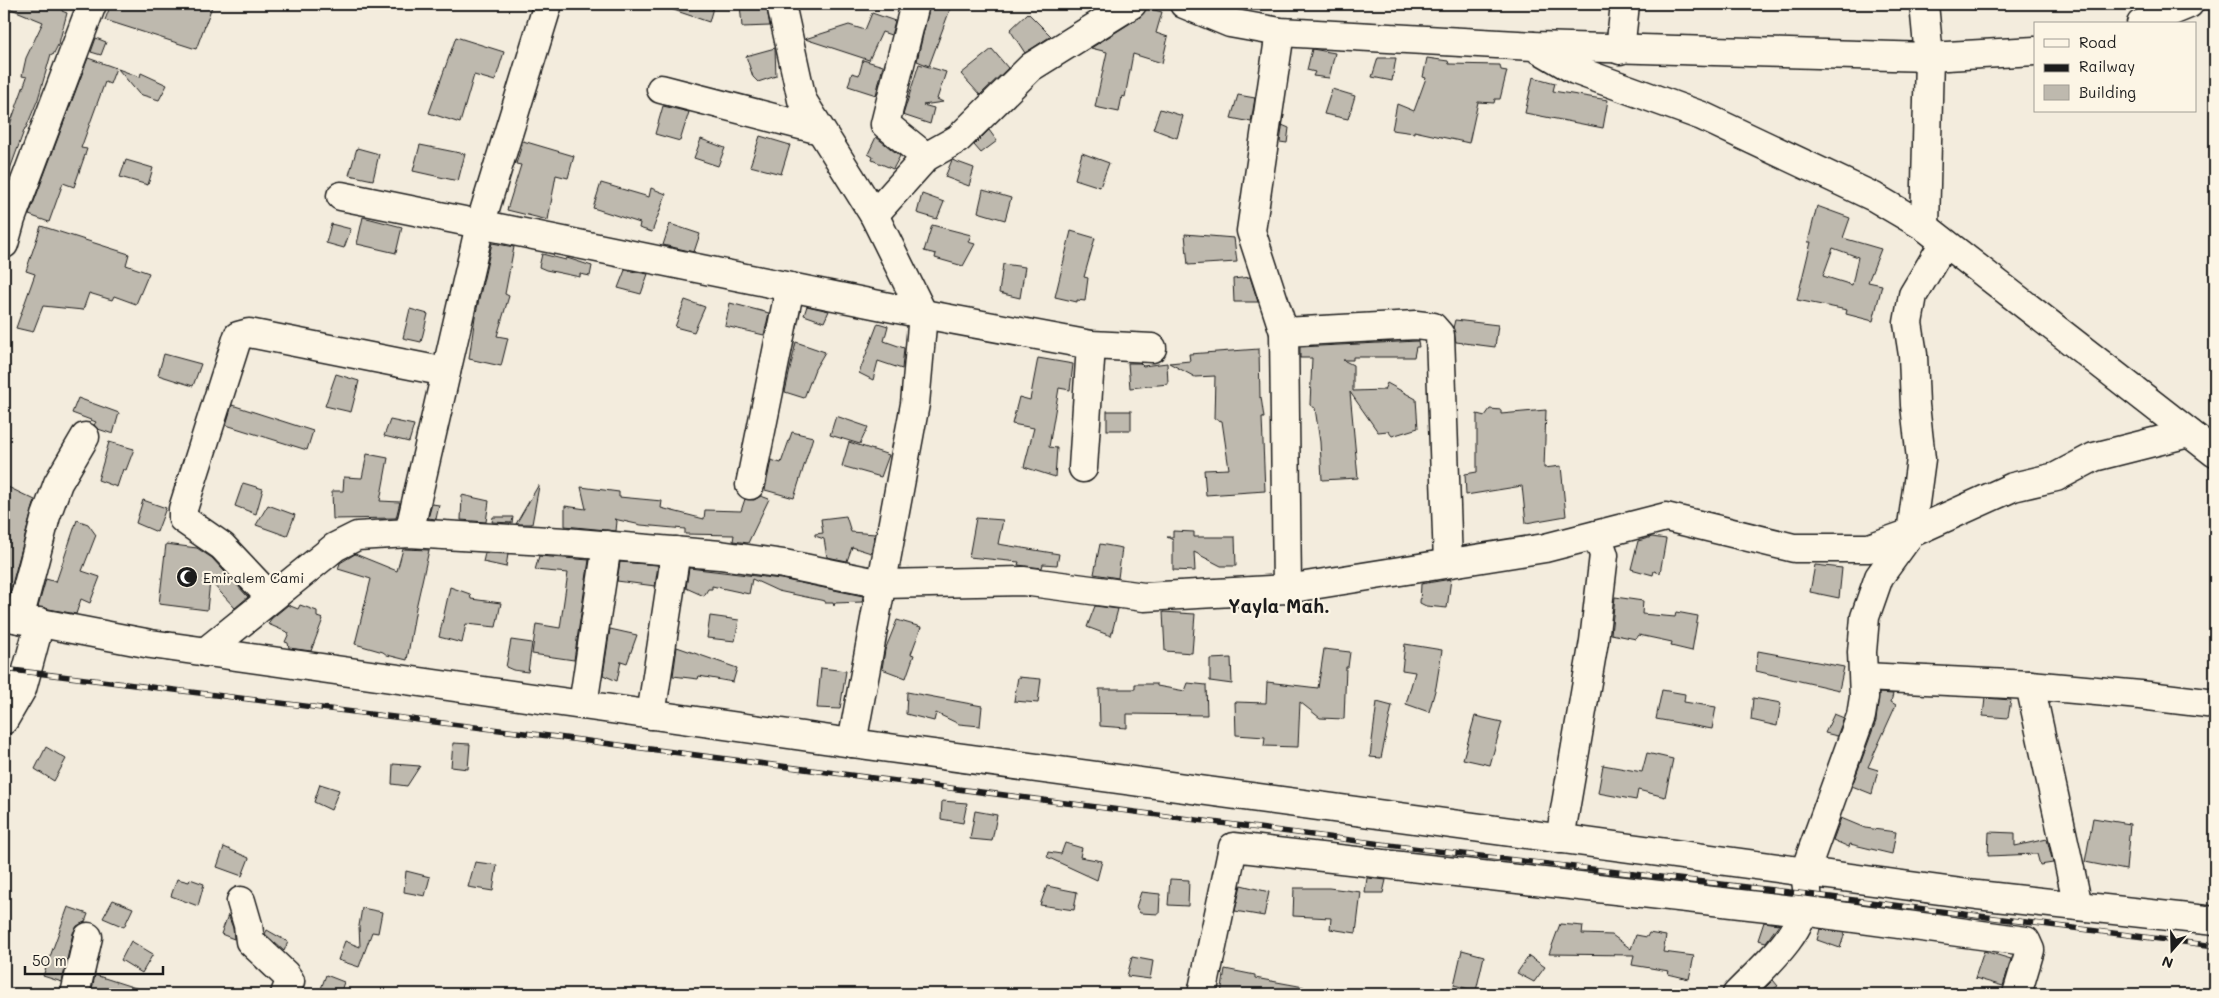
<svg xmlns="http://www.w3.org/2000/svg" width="2219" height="998" viewBox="0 0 2219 998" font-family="Mali,sans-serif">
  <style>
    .building { fill: #beb9ae; stroke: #1c1c1c; fill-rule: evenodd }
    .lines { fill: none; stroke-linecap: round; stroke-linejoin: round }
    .minor-casing { stroke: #1c1c1c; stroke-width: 31 }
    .major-casing { stroke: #1c1c1c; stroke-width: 31 }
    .minor { stroke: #fcf5e5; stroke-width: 28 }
    .major { stroke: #fcf5e5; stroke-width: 28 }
    .rail-casing { stroke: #1c1c1c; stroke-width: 5.5 }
    .rail { stroke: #fcf5e5; stroke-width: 4; stroke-dasharray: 11; stroke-linecap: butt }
    .labels { text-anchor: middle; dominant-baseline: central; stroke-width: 4.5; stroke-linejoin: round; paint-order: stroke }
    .poi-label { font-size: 14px; fill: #1c1c1c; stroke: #fcf5e5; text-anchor: start }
    .district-label { font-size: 19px; font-weight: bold; fill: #1c1c1c; stroke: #fcf5e5 }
  </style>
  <rect width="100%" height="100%" fill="#f3ecdd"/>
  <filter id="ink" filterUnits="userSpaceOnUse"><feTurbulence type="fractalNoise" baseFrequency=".02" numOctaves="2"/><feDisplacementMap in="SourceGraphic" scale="10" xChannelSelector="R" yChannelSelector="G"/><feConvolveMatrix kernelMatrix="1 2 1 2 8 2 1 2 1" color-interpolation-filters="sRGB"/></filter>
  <g filter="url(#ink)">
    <g class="building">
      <polygon points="4,4 63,4 62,11 67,13 59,43 53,55 51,54 38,99 26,128 25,128 6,180 4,180 4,141 27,77 22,76 26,58 43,22 4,6"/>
      <polygon points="111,4 213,4 196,49 105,20"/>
      <polygon points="663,4 714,4 709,22 662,6"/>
      <polygon points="740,4 766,4 770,26 742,27"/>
      <polygon points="930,4 952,4 929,66 917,61"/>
      <polygon points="1147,8 1162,12 1156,33 1168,37 1162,63 1133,54 1125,97 1122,96 1119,112 1095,107 1107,52 1091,48 1140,17"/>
      <polygon points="872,13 895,21 891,35 882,32 869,60 805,39 849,25 865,30"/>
      <polygon points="1028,13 1051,36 1025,53 1010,30"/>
      <polygon points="456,37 504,52 495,81 474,75 460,123 429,113"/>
      <polygon points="96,38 106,42 101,55 91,52"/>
      <polygon points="775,48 776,76 758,82 753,77 746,56"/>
      <polygon points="992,49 1008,68 980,95 961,74"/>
      <polygon points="1312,49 1335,53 1329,78 1313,76 1315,72 1307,70"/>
      <polygon points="88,58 116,68 110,84 105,82 81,148 87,149 74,187 63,183 49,222 29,215"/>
      <polygon points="1378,58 1396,58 1392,81 1372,77"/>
      <polygon points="1427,58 1448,61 1449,64 1500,65 1501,70 1507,71 1500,99 1495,99 1494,103 1478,102 1469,143 1414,131 1414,133 1392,130 1397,104 1414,111 1426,78 1423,77"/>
      <polygon points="863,60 883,66 876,95 848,86 852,73 859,75"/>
      <polygon points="919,64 946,72 937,99 943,102 923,105 934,108 930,124 903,115"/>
      <polygon points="118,69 140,77 141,73 167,85 159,100 139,94"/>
      <polygon points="1533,77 1555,83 1553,91 1608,100 1603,128 1525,113"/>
      <polygon points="1332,89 1355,96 1348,119 1324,114"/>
      <polygon points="1238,95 1255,98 1251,122 1231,118"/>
      <polygon points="663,106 689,112 680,141 655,134"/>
      <polygon points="1160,109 1183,116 1177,138 1153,129"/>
      <polygon points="1284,115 1282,125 1289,128 1287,143 1280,142"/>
      <polygon points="989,130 997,141 981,153 974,145"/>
      <polygon points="760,136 790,145 781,174 750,166"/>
      <polygon points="876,137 900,156 893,169 872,160 873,157 868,154"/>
      <polygon points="701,139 725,148 718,166 694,158"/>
      <polygon points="523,141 574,156 568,178 556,175 548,220 507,210 521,165 516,164"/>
      <polygon points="420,145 465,154 458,181 413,171"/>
      <polygon points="357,148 379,154 373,180 349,175"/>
      <polygon points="1082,153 1109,163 1100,187 1075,179"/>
      <polygon points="126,160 153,168 148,185 120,177"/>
      <polygon points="952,160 974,168 969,186 945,177"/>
      <polygon points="601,183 649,197 651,188 666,194 652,232 639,228 640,223 593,208"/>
      <polygon points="983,190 1011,198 1005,220 978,212"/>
      <polygon points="922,194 944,202 937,219 917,213"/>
      <path d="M 1817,206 L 1850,218 L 1843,238 L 1881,249 L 1868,282 L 1882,285 L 1873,321 L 1846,314 L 1847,310 L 1797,300 L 1811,242 L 1808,242 ZM 1833,248 L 1858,257 L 1852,285 L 1823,276 Z"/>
      <polygon points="363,217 402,227 396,253 357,244"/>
      <polygon points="331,224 351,229 344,248 326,243"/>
      <polygon points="670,224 700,234 694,252 663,245"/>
      <polygon points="932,225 971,235 968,242 975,244 963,266 935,258 936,254 924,251"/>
      <polygon points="41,226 129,254 126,265 149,273 136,304 114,296 112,300 89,293 83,310 43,306 33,332 16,328 35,274 26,271"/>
      <polygon points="1071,231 1095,238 1084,277 1088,278 1085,301 1077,300 1077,302 1055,297"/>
      <polygon points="1185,234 1234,238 1237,262 1188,265"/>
      <polygon points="492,243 514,247 505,294 509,296 497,336 508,338 501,366 469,359 475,317"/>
      <polygon points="542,254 566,260 567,258 592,266 590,276 580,274 580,277 546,270 539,267"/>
      <polygon points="1003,264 1025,267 1020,298 999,293"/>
      <polygon points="625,270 648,274 641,294 618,288"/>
      <polygon points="1250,277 1258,302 1234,302 1233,279"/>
      <polygon points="685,300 705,307 694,332 675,327"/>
      <polygon points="730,303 769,313 764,335 725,326"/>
      <polygon points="807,306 829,311 824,322 804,315"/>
      <polygon points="410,309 428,314 421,342 403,338"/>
      <polygon points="1455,320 1498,325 1495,347 1456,342 1453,328"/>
      <polygon points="878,323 888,326 884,341 904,348 902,369 878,361 873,380 859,373"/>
      <polygon points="1418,341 1419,347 1416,347 1414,357 1353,357 1353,360 1343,360 1353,365 1353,391 1384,390 1387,383 1416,399 1418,428 1392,436 1388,431 1378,432 1350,392 1358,478 1322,480 1320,442 1315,408 1310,405 1312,358 1300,358 1300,347"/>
      <polygon points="796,342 825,352 815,369 804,398 785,392"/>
      <polygon points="1259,349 1260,398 1261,397 1264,418 1262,418 1265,491 1206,495 1204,470 1229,469 1222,421 1214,419 1215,376 1195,377 1169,363 1190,361 1189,354"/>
      <polygon points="164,354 201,364 193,386 158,375"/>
      <polygon points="1038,358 1073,364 1070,390 1059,388 1049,447 1057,448 1055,477 1024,467 1034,428 1012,424 1019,397 1030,400"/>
      <polygon points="1128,363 1140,363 1143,366 1167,363 1168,384 1130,388"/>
      <polygon points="336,374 359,381 351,412 325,406"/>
      <polygon points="78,398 119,413 113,434 98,429 94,425 96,422 72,413"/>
      <polygon points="232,405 313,431 307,450 226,425"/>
      <polygon points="1490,409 1501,410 1501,414 1546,410 1544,468 1561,466 1566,516 1526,523 1522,486 1466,495 1465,474 1477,472 1477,414 1485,416"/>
      <rect x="1107" y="411" width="24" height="19"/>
      <polygon points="836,416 868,427 860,444 830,435"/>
      <polygon points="390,420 414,425 409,442 384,436"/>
      <polygon points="792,432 813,437 794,498 765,490 771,460 781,463"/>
      <polygon points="109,442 134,449 126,470 123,469 117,487 98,480"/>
      <polygon points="849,442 889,455 881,477 842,466"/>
      <polygon points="367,454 388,458 380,501 400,502 396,518 333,519 332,491 343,491 344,477 362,478"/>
      <polygon points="243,483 263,489 256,514 235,506"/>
      <polygon points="538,486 539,486 532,524 516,524"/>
      <polygon points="8,487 35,500 8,599 4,598 4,496"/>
      <polygon points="581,487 619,492 619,497 662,501 661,508 704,519 705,510 741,511 745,499 754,500 761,496 769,499 748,543 733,541 734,535 685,534 685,529 641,525 614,519 617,521 616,531 565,526 565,506 586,509"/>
      <polygon points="462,495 489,501 486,522 461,520"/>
      <polygon points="143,500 166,508 157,532 136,523"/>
      <polygon points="432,504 439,505 436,519 428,518"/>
      <polygon points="268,505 295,515 287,536 256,525"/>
      <polygon points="846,516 851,532 875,534 871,553 852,547 847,561 827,557 824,539 815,536 815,534 823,533 821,519"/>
      <polygon points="493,517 513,517 512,523 492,522"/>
      <polygon points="976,518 1003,520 998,544 1059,554 1057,565 1043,564 1042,568 1018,565 1019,562 969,557"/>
      <polygon points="77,520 88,524 96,535 82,571 100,577 90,603 81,599 76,614 38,607 46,579 56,582"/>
      <polygon points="1173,531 1194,532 1194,537 1235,537 1236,566 1221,566 1194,552 1195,571 1173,570 1173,540 1167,537 1173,537"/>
      <polygon points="1652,537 1666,539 1660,573 1654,571 1653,575 1631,569 1638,541"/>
      <polygon points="166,544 197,548 212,558 248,597 235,608 210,581 207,610 159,604"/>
      <polygon points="1100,544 1122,548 1118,578 1094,574"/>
      <polygon points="403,549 429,550 416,608 407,660 387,655 383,652 355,644 371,579 338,569 340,563 355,554 397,571"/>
      <polygon points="485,553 508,554 506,567 483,562"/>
      <polygon points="539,556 589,560 574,660 532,654 536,624 560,628 568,573 535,570"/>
      <polygon points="620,562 658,565 655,586 617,581"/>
      <polygon points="1815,565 1842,568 1839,598 1810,592"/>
      <polygon points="689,568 781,579 863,596 862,602 835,603 834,606 833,603 825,603 825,601 778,591 752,579 749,594 712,586 712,589 708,589 704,596 686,588"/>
      <polygon points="1451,579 1447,608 1426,606 1420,603 1421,584"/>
      <polygon points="450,587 470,594 471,599 501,603 496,627 466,624 462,643 439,637"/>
      <polygon points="1615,597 1643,601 1642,614 1675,617 1676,612 1698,616 1692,651 1671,646 1672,642 1639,635 1636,639 1611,634"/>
      <polygon points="288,605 298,609 300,605 317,611 317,617 323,619 311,651 289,648 288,643 285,642 289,633 268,624 271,619"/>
      <polygon points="1095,606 1118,609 1111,636 1087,627"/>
      <polygon points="1163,612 1195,614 1192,653 1165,651"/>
      <polygon points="710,616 739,620 735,641 707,638"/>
      <polygon points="897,620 921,627 911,654 914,655 906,678 882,669 885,650"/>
      <polygon points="610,629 637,635 627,663 621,661 617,681 603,675"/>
      <polygon points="511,640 532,643 528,672 513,670 506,667"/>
      <polygon points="1405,644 1442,650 1436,687 1429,712 1406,704 1415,672 1402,670"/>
      <polygon points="677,647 737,668 733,682 699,676 698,679 673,676"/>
      <polygon points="1324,649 1350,652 1348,667 1346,667 1344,719 1320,718 1300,702 1298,747 1264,746 1265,737 1236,735 1235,702 1266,703 1267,682 1318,688"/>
      <polygon points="1758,651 1844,667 1839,690 1756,671"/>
      <polygon points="1231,658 1232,684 1210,681 1210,659"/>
      <polygon points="821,668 846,671 840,709 817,708"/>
      <polygon points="1018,677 1041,679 1038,703 1014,701"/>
      <polygon points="1188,683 1206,685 1207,715 1127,714 1127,728 1100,726 1099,689 1135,689 1135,684 1157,684 1157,686 1185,691"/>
      <polygon points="1662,690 1685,694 1684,702 1716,707 1712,729 1656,719"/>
      <polygon points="907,692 982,706 980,726 959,724 936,713 934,721 906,714"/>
      <polygon points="1879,693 1893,694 1891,702 1896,705 1868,767 1878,770 1872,794 1852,786 1876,721"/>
      <polygon points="1753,698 1781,703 1777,726 1751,720"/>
      <polygon points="1985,698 2011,700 2008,718 1983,716"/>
      <polygon points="1377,702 1392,706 1381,758 1370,757"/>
      <polygon points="1834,714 1844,718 1837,736 1825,733"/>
      <polygon points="1475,716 1502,722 1490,765 1463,759"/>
      <polygon points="453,743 470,744 468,769 451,767"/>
      <polygon points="46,747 66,759 54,781 35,769"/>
      <polygon points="1647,753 1673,759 1665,797 1638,790 1636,800 1598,793 1603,765 1642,772"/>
      <polygon points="393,764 420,766 407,786 392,784"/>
      <polygon points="320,784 339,790 331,810 314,802"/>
      <polygon points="942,801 967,803 963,823 941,819"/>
      <polygon points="975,811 997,815 992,841 970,839"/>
      <polygon points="1841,818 1865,828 1896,832 1892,854 1850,844 1849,847 1833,840"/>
      <polygon points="2093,818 2130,824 2126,870 2085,862"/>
      <polygon points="1989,832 2015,833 2015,846 2047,839 2053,863 2040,865 2037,854 1988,856"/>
      <polygon points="1065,843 1082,848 1080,857 1102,861 1097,880 1047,857 1048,852 1061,854"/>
      <polygon points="224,847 249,858 242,876 217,867"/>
      <polygon points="475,862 497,865 493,891 468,887"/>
      <polygon points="406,871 430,877 425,896 404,892"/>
      <polygon points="1367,878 1386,880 1383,893 1365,893"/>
      <polygon points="177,879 189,882 190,879 204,884 198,906 171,896"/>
      <polygon points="1170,879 1189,880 1188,906 1168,905"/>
      <polygon points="1241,885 1269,892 1264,916 1235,911"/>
      <polygon points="1047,886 1077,892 1074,910 1040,905"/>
      <polygon points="1294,888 1329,888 1361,892 1356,933 1330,929 1331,918 1293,916"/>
      <polygon points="1141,892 1160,894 1159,914 1140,913 1136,907"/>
      <polygon points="113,900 133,908 124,927 103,918"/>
      <polygon points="68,907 88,914 85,922 77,926 73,933 62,982 43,976"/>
      <polygon points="362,908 382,912 378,933 372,932 359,967 338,960 345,941 360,947 359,926"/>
      <polygon points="228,915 233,928 234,939 221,934"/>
      <polygon points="1764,922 1779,924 1766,942 1758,940"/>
      <polygon points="1560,924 1583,926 1582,934 1612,935 1631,949 1636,935 1647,937 1649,933 1666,936 1663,952 1694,956 1689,979 1668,974 1669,971 1632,965 1634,955 1549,954"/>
      <polygon points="1820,929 1845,933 1840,948 1817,940"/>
      <polygon points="267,930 288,942 284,951 265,934"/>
      <polygon points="131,941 153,954 142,973 121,960"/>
      <polygon points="1462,950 1484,956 1476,991 1454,985"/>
      <polygon points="1984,951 2011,959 2003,986 1975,978"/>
      <polygon points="1529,956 1545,967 1534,982 1517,973"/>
      <polygon points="1132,957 1153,961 1150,979 1127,976"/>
      <polygon points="1225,969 1255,975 1255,978 1304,987 1304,994 1221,994"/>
      <polygon points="95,975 145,991 144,994 91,994"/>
      <polygon points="326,975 344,982 340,994 319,994"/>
      <polygon points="1773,980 1778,986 1766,994 1759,994"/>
    </g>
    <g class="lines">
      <g class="minor-casing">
        <g id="minor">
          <polyline points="781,4 802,100 874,215 923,314 915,404 852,743"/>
          <polyline points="915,4 885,124 926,157"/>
          <polyline points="1924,4 1929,57 1925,227"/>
          <polyline points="1280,32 1251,231 1284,332 1287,589"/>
          <polyline points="1534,46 1575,70 1702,116 1874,197 1925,227 2215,453"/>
          <polyline points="1620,50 1625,4"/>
          <polyline points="661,89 820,130"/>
          <polyline points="341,196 923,314 1091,345 1152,348"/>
          <polyline points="874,215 926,157 958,139 1031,67 1132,4"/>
          <polyline points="4,244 11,219 92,4"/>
          <polyline points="1284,332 1416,325 1433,327 1440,335 1448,563"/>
          <polyline points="1083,468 1091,345"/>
          <polyline points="750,485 790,287"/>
          <polyline points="409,533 480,225 548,4"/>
          <polyline points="271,598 222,546 183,519 183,509 238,336 249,333 446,372"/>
          <polyline points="4,616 151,644 852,743 1977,895 2215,921"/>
          <polyline points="19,619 46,516 58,483 85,437"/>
          <polyline points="205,652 335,547 357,536 409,533 565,542 720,555 784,564 882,584 1023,581 1144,597 1287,589 1545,548 1666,517 1794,548 1869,548 1911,533 2013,487 2056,477 2094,457 2189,433"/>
          <polyline points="1864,677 2030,685 2078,906"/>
          <polyline points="2030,685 2140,695 2215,704"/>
          <polyline points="583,705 607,545"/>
          <polyline points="651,715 676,551"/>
          <polyline points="4,720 22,689 40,622"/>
          <polyline points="1560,839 1594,641 1604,555 1597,535"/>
          <polyline points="241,901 248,925 250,941 285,974 290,981 285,994"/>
          <polyline points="75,994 88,937"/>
          <polyline points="1202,994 1233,847 1802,911 2026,941 2030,950 2017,994"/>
          <path d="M 1737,994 C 1764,966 1802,936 1807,895 C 1808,887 1805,879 1805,871 L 1861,716 L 1864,697 L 1862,652 L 1865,617 L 1879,577 L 1911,533 L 1921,459 L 1915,405 L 1913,355 L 1908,323 L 1913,295 L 1944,243"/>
        </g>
      </g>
      <g class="major-casing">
        <g id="major">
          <polyline points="1184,4 1230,23 1280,32 1534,46 1929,57 2035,51"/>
          <polyline points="2141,24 2189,4"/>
        </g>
      </g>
      <use href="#minor" class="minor"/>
      <use href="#major" class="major"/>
      <g class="rail-casing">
        <polyline id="rail" points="4,669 557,737 1420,849 1807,894 2215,946"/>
      </g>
      <use href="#rail" class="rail"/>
    </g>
  </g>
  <defs>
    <g id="mosque-disc" transform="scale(1.125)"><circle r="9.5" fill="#1c1c1c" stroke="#fcf5e5"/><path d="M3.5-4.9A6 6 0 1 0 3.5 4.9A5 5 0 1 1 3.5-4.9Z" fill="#fff"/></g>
  </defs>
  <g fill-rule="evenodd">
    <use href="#mosque-disc" x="187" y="577"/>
  </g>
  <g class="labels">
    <g class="poi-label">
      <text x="203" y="577">Emiralem Cami</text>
    </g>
    <g class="district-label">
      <text x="1279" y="605">Yayla Mah.</text>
    </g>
  </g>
  <rect width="2219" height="998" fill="none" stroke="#fcf5e5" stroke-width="20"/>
  <rect x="10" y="10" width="2199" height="978" fill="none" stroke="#1c1c1c" stroke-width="2" filter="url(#ink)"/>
  <rect x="2034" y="22" width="162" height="90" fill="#fcf5e5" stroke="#a29e95"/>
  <rect x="2044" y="39" width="25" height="8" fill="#fcf5e5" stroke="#a29e95"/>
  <text x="2079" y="48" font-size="15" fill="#1c1c1c">Road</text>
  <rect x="2044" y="64" width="25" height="8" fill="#1c1c1c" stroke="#a29e95"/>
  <text x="2079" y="72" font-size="15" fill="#1c1c1c">Railway</text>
  <rect x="2044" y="85" width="25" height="15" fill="#beb9ae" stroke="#a29e95"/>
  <text x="2079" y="98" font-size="15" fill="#1c1c1c">Building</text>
  <g transform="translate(2172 950) rotate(200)" stroke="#fcf5e5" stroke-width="4" paint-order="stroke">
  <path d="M0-4L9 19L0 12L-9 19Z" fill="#1c1c1c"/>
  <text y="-8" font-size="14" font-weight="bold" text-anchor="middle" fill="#1c1c1c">N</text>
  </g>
  <path d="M25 966v8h138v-8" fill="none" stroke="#1c1c1c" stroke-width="2.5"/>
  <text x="32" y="966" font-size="15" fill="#1c1c1c" stroke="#fcf5e5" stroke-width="4" paint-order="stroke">50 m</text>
</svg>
